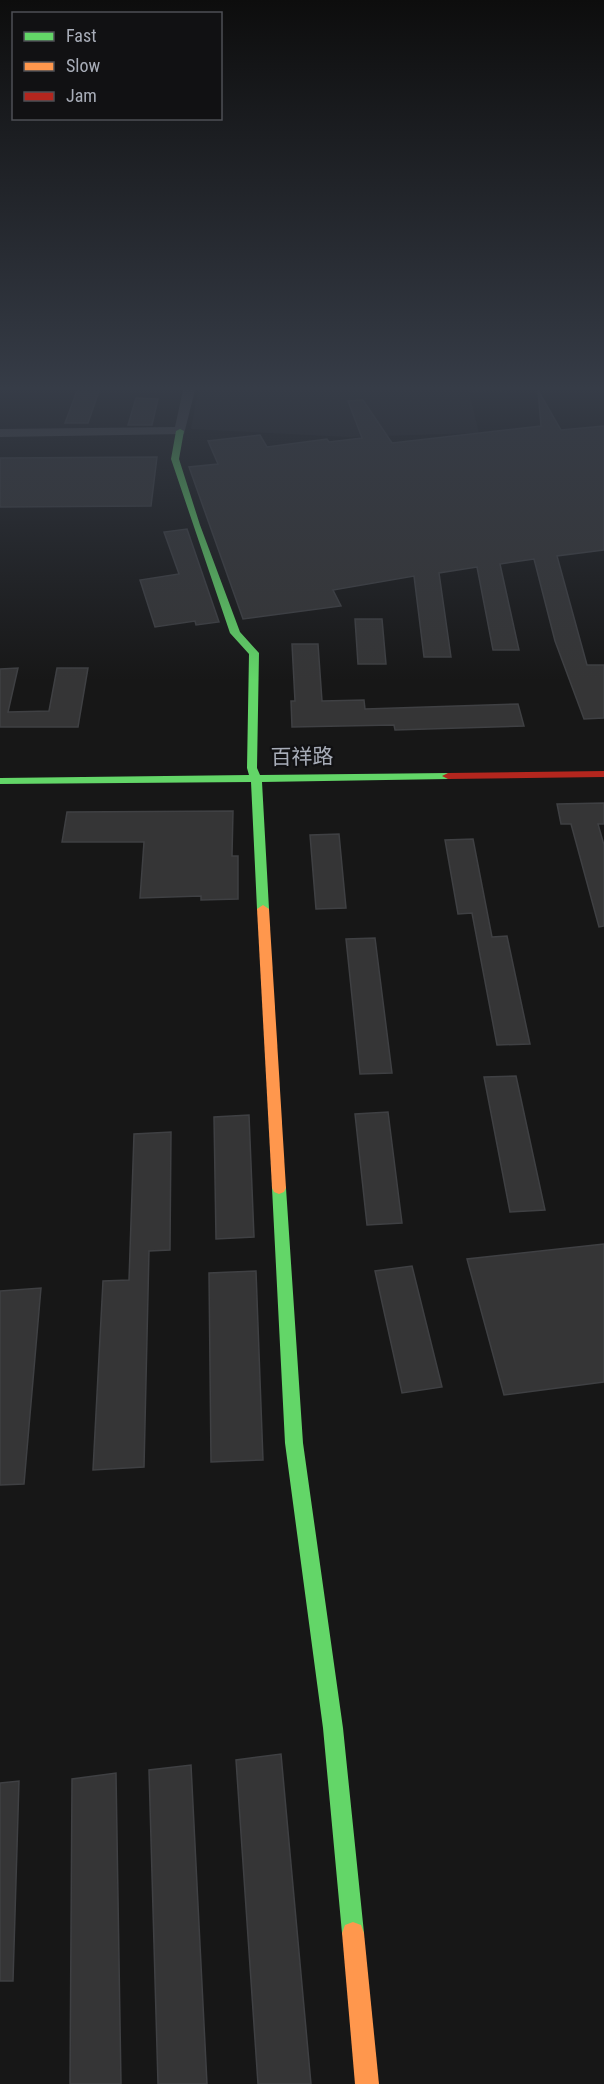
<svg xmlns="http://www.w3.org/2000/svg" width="604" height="2084" viewBox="0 0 604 2084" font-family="'Roboto Condensed','Noto Sans SC',sans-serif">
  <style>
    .built { fill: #212123 }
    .building { fill: #353536; stroke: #3f4043; stroke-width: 1.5 }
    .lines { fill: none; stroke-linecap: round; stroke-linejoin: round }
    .street { fill: #4b4c50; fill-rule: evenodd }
    .fast { fill: #63d668; fill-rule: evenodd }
    .slow { fill: #ff974d; fill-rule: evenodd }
    .jam { fill: #b3261e; fill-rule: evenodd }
    .labels { text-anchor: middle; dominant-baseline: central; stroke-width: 4.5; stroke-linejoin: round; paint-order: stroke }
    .street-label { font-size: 21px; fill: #a8adb8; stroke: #111113 }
  </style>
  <rect width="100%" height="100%" fill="#171717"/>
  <polygon class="built" points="198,390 526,390 469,392 479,433 348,437 191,429"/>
  <g class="building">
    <polygon points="538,390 561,430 604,426 604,550 557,556 587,665 604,665 604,718 584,719 555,641 534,559 500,564 519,650 493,650 477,567 439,573 451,657 424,657 414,576 333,590 341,606 243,619 189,467 218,464 208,441 260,435 267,447 327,439 329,442 362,438 348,401 363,400 392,443 541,426"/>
    <polygon points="77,391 99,391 88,423 65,423"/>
    <polygon points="136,398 158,399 152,425 128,425"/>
    <polygon points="157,457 151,506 0,507 0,458"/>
    <polygon points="187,529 219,622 196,625 195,621 155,627 140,580 179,574 164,532"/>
    <polygon points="355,619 382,619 386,664 358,664"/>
    <polygon points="292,644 318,644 322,701 364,700 365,709 518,704 524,726 395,730 394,725 292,727 291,701 295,701"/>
    <polygon points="18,668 8,712 49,711 57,668 88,668 78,727 0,727 0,669"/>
    <polygon points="604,803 604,824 598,824 604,845 604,926 599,927 571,824 561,824 557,804"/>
    <polygon points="233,811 232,856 238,856 238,899 201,900 201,896 140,898 144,842 62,842 67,812"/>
    <polygon points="339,834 346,908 316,909 310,835"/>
    <polygon points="473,839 492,937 507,936 530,1044 497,1045 472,913 458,914 445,840"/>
    <polygon points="375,938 392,1073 360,1074 346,939"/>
    <polygon points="516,1076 545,1210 510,1212 484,1077"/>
    <polygon points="388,1112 402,1223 367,1225 355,1114"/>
    <polygon points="249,1115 254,1237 216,1239 214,1117"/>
    <polygon points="171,1132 170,1250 149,1251 144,1467 93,1470 103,1281 129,1280 134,1134"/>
    <polygon points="604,1244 604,1382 504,1395 467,1259"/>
    <polygon points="412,1266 442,1387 402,1393 375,1271"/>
    <polygon points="256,1271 263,1460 211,1462 209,1273"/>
    <polygon points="41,1288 24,1484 0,1485 0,1291"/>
    <polygon points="281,1754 311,2084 258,2084 236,1760"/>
    <polygon points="191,1765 207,2084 158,2084 149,1770"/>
    <polygon points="116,1773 121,2084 70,2084 72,1779"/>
    <polygon points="19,1781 13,1981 0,1981 0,1783"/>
  </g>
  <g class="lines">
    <polygon class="street" points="183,390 195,390 184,434 0,437 0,429 175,427"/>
    <g class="fast">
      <polygon points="180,429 184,431 179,459 200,525 240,632 259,653 257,768 260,775 448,773 454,776 448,779 262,782 269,909 263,913 257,909 251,782 0,784 0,778 249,775 247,768 249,654 230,633 171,459 176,431"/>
      <polygon points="279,1182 284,1184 286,1188 303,1443 343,1728 364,1933 361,1941 353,1944 345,1941 342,1933 323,1728 285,1443 272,1188 274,1184"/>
    </g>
    <g class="slow">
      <polygon points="263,905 269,909 286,1188 284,1192 279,1194 274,1192 272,1188 257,909"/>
      <polygon points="353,1922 361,1925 364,1933 379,2084 355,2084 342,1933 345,1925"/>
    </g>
    <polygon class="jam" points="604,771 604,777 448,779 442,776 448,773"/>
  </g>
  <linearGradient id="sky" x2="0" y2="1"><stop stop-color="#0d0d0d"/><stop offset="0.57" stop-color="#363c47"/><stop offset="1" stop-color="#363c47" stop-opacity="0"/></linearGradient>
  <rect width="604" height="681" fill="url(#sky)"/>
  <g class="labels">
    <g class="street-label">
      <text transform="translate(302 757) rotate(-1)">百祥路</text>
    </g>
  </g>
  <rect x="12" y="12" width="210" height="108" fill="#111113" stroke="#4d4f55" stroke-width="1.5"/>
  <rect x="24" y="32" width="30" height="9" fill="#63d668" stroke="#4d4f55" stroke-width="1.5"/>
  <text x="66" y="42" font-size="18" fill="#a8adb8">Fast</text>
  <rect x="24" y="62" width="30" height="9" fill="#ff974d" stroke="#4d4f55" stroke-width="1.5"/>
  <text x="66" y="72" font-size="18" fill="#a8adb8">Slow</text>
  <rect x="24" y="92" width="30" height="9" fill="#b3261e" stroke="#4d4f55" stroke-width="1.5"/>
  <text x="66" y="102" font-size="18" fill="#a8adb8">Jam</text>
</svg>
